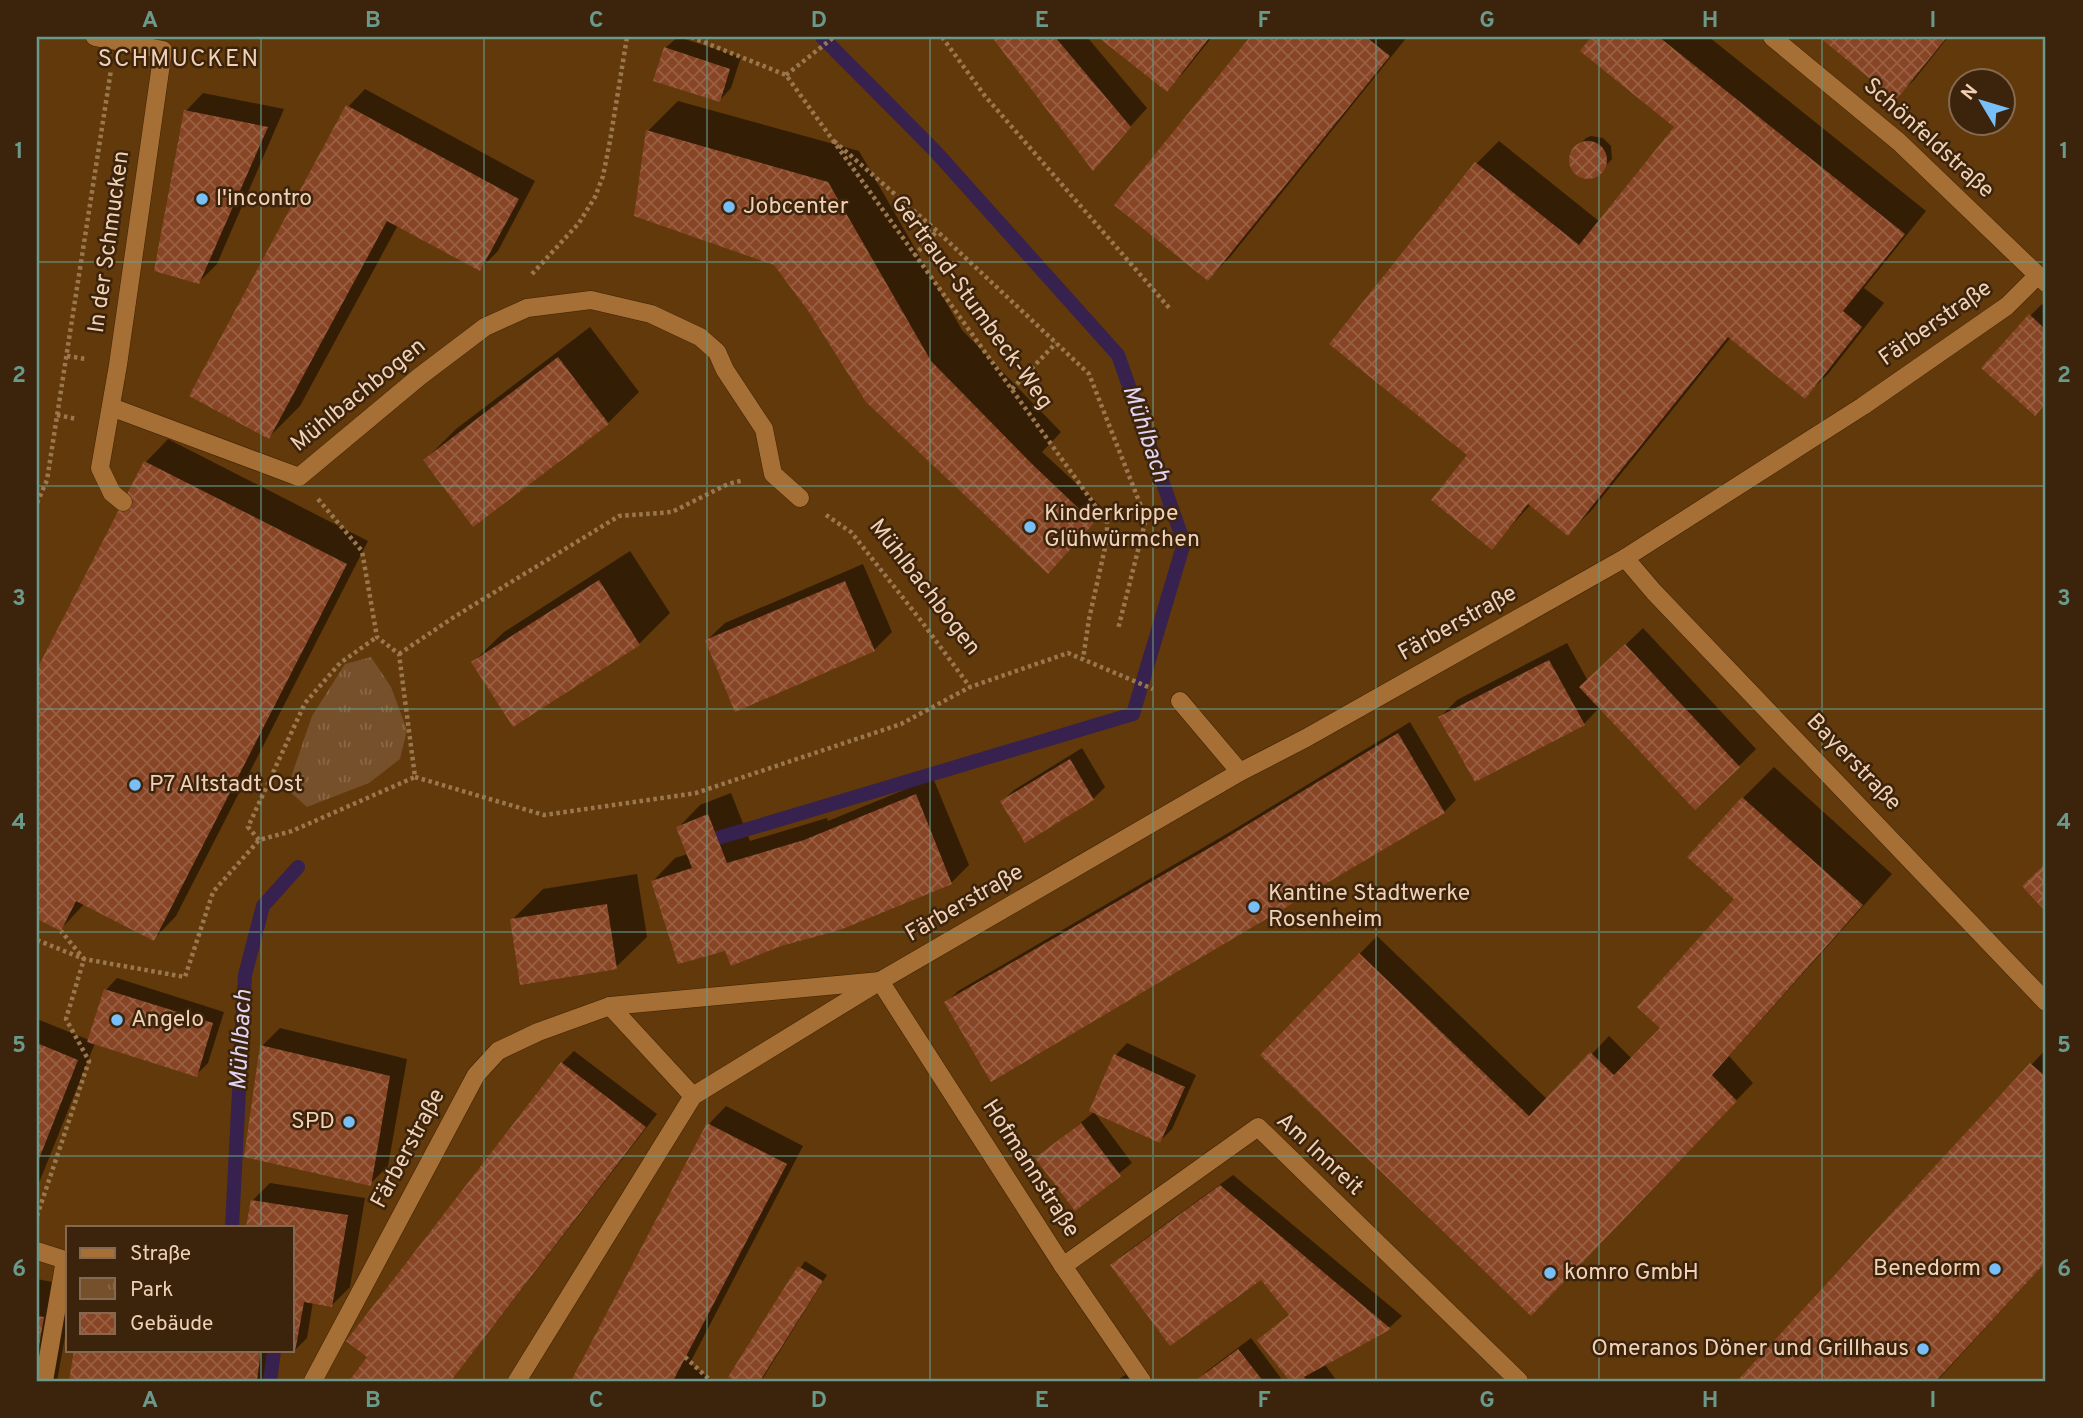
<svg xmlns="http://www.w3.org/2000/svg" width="2083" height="1418" viewBox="0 0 2083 1418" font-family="Overpass,sans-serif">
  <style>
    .park { fill: url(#park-tufts) }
    .shadow { fill: #0007 }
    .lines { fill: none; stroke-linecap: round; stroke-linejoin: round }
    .stream { stroke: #37214f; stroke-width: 14 }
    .building { fill: url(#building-cross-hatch) }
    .minor-casing { stroke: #3f2303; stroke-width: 19 }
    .path { stroke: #9b7750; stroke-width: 4.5; stroke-dasharray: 3.5 3.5; stroke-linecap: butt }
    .minor { stroke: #a66f36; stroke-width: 18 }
    .grid { fill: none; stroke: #699a8b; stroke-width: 2; stroke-opacity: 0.55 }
    .poi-dot { fill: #78bff8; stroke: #3c240c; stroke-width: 2.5 }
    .labels { text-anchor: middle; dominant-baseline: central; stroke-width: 5; stroke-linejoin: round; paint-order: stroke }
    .street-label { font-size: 23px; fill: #f0d1b6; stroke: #3c240c }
    .poi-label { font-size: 23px; fill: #f0d1b6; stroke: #3c240c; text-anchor: start }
    .neighbourhood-label { font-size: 24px; letter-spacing: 2px; fill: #f0d1b6; stroke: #3c240c }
    .water-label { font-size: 24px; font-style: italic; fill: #e1d4f4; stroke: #3c240c }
    .neatline { fill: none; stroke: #699a8b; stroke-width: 2.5 }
    .grid-label { font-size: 23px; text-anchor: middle; font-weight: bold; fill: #699a8b }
  </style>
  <defs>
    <pattern id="park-tufts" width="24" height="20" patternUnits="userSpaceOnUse" patternTransform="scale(1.75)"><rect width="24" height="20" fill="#75502b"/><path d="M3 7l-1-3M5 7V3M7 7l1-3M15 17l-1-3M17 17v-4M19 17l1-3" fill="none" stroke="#896848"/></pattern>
    <pattern id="building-cross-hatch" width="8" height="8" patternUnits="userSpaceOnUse" patternTransform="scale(1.75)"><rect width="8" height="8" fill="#884526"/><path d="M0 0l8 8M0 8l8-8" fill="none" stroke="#995f43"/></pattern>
  </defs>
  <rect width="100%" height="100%" fill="#61390a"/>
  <polygon class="park" points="371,657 391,687 407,730 400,759 369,783 307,807 287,789 312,716 345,664"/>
  <g class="shadow">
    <polygon points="678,37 741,57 731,88 720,100 665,48"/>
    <polygon points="994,37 1087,37 1147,108 1093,168"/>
    <polygon points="1101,37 1212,37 1184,72 1167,89"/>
    <polygon points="1252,37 1407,37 1231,256 1208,279 1117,205"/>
    <polygon points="1593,37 1709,37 1926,211 1864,288 1884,303 1828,374 1805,396 1731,337 1591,511 1568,533 1531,504 1492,547 1469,455 1477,163 1499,141 1600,222 1676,127 1582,51"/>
    <polygon points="1822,37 1948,37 1914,80 1896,97"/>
    <polygon points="365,89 535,181 498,251 480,269 398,225 300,406 269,437 348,107"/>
    <polygon points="203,93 284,109 217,264 199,282 186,111"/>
    <polygon points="678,101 859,151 962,330 1061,432 1042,452 1105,510 1060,560 810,311 776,264 648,131"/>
    <polygon points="1591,136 1603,138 1611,146 1612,159 1598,174 1593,177 1582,177 1574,169 1572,153 1586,138"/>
    <polygon points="2042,304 2046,308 2046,402 2034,414 2030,316"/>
    <polygon points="590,327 639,392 608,423 474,524 425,460 456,429"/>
    <polygon points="168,439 368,541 176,916 154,939 85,903 61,929 37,917 37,673 146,462"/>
    <polygon points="630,551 670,613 639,644 473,662 504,632"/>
    <polygon points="863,564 892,632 874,650 707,640 725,623"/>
    <polygon points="1643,628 1756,749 1739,766 1600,707 1584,724 1440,717 1457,700 1567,643 1588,681"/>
    <polygon points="1410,722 1456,800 1444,812 992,1080 946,1003 958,991 1230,832"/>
    <polygon points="1082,748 1105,787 1093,799 1002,801 1014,790"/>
    <polygon points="1774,767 1892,874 1729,1056 1753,1083 1548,1296 1262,1055 1377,936 1548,1100 1609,1036 1632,1059 1662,1028 1736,898 1743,798"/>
    <polygon points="933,778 969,865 951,883 727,949 653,881 675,858 688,854 678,828 700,805 731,793 750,841 827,818 828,821"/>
    <polygon points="637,874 647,937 616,967 512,920 543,889"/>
    <polygon points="117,978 224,1012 208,1063 196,1075 95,1043 37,1188 37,1019 89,1040 106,990"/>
    <polygon points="280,1028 407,1059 388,1166 370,1184 262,1046"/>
    <polygon points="1127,1043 1196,1075 1172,1129 1160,1141 1116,1055"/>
    <polygon points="2046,1049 2046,1262 1937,1381 1739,1381"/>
    <polygon points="574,1051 657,1114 451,1381 351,1381 370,1357 348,1340 562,1063"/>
    <polygon points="726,1106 803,1146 690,1363 712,1381 573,1381 709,1124"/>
    <polygon points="1094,1112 1132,1163 1075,1209 1037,1158"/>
    <polygon points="1233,1175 1402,1316 1390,1327 1325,1365 1337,1381 1292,1381 1259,1340 1290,1314 1261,1277 1112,1266 1124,1254"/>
    <polygon points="270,1183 365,1198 350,1287 332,1305 313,1302 307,1338 295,1350 270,1350 267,1381 70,1381 76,1350 292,1350 292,1227 248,1227 253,1200"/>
    <polygon points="805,1261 827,1275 761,1381 738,1381 731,1377"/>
    <polygon points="37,1279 68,1285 68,1320 57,1381 37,1381"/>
    <polygon points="1251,1338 1283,1381 1197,1381 1207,1371"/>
    <polygon points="1133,1370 1140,1381 1116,1381"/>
  </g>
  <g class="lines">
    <g class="stream">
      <polyline points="718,838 1133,714 1184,543 1118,355 936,152 822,37"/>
      <polyline points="232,1227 245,975 263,906 298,867"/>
      <polyline points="270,1381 274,1351"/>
    </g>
  </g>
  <g class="building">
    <polygon points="992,37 1055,37 1131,127 1093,171"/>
    <polygon points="1098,37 1210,37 1167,92"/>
    <polygon points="1250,37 1366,37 1390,56 1208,281 1114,205"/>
    <polygon points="1591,37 1659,37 1905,234 1843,311 1862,327 1805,399 1728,337 1568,536 1528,504 1492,550 1431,500 1467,455 1329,344 1475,162 1579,245 1674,127 1580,51"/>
    <polygon points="1819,37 1947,37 1896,100"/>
    <polygon points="664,47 730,69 720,102 653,81"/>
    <polygon points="346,105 519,199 480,271 387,221 269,439 189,396"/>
    <polygon points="184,110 268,127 199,284 154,271"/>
    <polygon points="646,130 828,182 931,361 1032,464 1094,523 1048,574 866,402 809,312 774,265 634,216"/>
    <circle cx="1588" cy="160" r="19"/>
    <polygon points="2029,314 2046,330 2046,403 2035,416 1981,368"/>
    <polygon points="558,357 609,424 473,527 423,460"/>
    <polygon points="144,461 347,564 154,941 76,901 61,931 37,919 37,669"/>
    <polygon points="599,580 640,645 513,727 471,662"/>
    <polygon points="845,581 875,651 735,712 705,640"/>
    <polygon points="1625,644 1740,767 1695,810 1579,687"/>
    <polygon points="1549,660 1585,725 1475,782 1438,717"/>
    <polygon points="1398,733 1445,813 991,1082 944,1002 1216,844"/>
    <polygon points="1070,759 1094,800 1025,843 1000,801"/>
    <polygon points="916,794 952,884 840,930 781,946 731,966 725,951 678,964 651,881 692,868 676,827 708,814 727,863 804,840"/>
    <polygon points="1742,797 1863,905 1712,1075 1737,1101 1531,1316 1260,1055 1359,953 1529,1116 1590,1052 1614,1075 1660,1028 1637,1007 1734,899 1687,857"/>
    <polygon points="2046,863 2046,912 2022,886"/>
    <polygon points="607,904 617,969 520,985 510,919"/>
    <polygon points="104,989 213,1023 197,1077 87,1042"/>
    <polygon points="37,1043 78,1060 37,1164"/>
    <polygon points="260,1045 390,1076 371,1186 244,1157"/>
    <polygon points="1114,1054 1185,1087 1160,1143 1089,1111"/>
    <polygon points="561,1062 646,1127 451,1381 349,1381 367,1357 346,1341"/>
    <polygon points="2030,1063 2046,1077 2046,1262 1936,1381 1737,1381"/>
    <polygon points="707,1123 787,1164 673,1381 571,1381"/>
    <polygon points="1081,1123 1121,1176 1075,1211 1035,1158"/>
    <polygon points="1220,1185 1391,1329 1304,1377 1307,1381 1290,1381 1257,1340 1289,1315 1261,1280 1170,1346 1110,1265"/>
    <polygon points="251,1200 348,1215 332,1307 304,1302 295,1352 292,1352 292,1227 246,1227"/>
    <polygon points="798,1266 823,1281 760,1381 735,1381 728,1377"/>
    <polygon points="37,1316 44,1317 38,1352 37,1352"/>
    <polygon points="1238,1349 1263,1381 1195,1381"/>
    <polygon points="74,1350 261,1350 257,1381 69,1381"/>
  </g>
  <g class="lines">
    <g class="minor-casing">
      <g id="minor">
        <polyline points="95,37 163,50 118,365 100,468 112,493 123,502"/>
        <polyline points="1772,37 1899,142 2046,283"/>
        <polyline points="111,407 299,477 419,377 485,327 527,308 591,300 651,314 700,337 717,352 725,370 764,429 773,474 800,498"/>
        <polyline points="1625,558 1654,592 2046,1002"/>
        <polyline points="1180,701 1240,772"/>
        <polyline points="610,1006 693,1096"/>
        <polyline points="37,1251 65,1260 44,1381"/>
        <polyline points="1063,1266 1258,1127 1519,1381"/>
        <polyline points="313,1381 476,1075 498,1051 538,1032 610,1006 880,981 1063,1266 1142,1381"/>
        <polyline points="517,1381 693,1096 880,981 1240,772 1306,738 1625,558 1863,406 2007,306 2038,275"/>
      </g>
    </g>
    <g class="path">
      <polyline points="691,37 786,75 1107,522 1107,539 1089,619 1083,659"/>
      <polyline points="942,37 985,96 1171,310"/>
      <polyline points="786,75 834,37"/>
      <polyline points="834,141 937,231 1089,374 1146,519 1118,629"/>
      <polyline points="914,256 937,231"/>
      <polyline points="532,274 579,223 595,197 603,176 610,141 627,37"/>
      <polyline points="67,356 86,359"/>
      <polyline points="1012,389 1056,343"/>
      <polyline points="57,415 77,419"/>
      <polyline points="318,499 362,551 377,637 399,654 415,777"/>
      <polyline points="37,503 47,480 111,70"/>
      <polyline points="826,515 851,532 922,622 970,687 1068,653 1153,689"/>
      <polyline points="399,654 454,617 619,516 672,512 728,484 744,480"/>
      <polyline points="415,777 544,815 696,793 901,724 970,687"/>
      <polyline points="259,840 248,827 305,703 340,663 377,637"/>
      <polyline points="37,940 84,959 185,977 213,892 259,840 292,831 415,777"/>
      <polyline points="37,1216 89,1061 66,1019 84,959 61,931"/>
      <polyline points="685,1357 711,1381"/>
    </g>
    <use href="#minor" class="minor"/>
  </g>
  <path class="grid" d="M 261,37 L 261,1227M 484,37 L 484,1381M 707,37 L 707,1381M 930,37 L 930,1381M 1153,37 L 1153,1381M 1376,37 L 1376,1381M 1599,37 L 1599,1381M 1822,37 L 1822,1381M 37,262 L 2046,262M 37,486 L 2046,486M 37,709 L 2046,709M 37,932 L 2046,932M 37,1156 L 2046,1156M 261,1350 L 261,1381"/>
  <g class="poi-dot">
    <circle cx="202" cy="199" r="7"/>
    <circle cx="729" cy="207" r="7"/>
    <circle cx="1030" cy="527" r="7"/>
    <circle cx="135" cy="785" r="7"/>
    <circle cx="1254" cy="907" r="7"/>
    <circle cx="117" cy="1020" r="7"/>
    <circle cx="349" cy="1122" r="7"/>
    <circle cx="1995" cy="1269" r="7"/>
    <circle cx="1550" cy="1273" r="7"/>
    <circle cx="1923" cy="1349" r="7"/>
  </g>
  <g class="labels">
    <g class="street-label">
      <text transform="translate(1928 139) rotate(42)">Schönfeldstraße</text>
      <text transform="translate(110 242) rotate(-82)">In der Schmucken</text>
      <text transform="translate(971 303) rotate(54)">Gertraud-Stumbeck-Weg</text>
      <text transform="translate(1936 324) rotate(-35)">Färberstraße</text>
      <text transform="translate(359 396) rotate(-39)">Mühlbachbogen</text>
      <text transform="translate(924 588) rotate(52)">Mühlbachbogen</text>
      <text transform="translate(1458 624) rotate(-29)">Färberstraße</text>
      <text transform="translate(1853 763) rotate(46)">Bayerstraße</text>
      <text transform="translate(965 904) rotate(-30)">Färberstraße</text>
      <text transform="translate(409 1149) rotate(-62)">Färberstraße</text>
      <text transform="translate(1319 1155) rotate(43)">Am Innreit</text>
      <text transform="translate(1030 1169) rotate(57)">Hofmannstraße</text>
    </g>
    <g class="poi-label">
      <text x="216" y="199">l'incontro</text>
      <text x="743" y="207">Jobcenter</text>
      <text x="1044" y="514">Kinderkrippe<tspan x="1044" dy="26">Glühwürmchen</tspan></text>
      <text x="149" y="785">P7 Altstadt Ost</text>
      <text x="1268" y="894">Kantine Stadtwerke<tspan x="1268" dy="26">Rosenheim</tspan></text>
      <text x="131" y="1020">Angelo</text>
      <text x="335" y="1122" text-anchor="end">SPD</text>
      <text x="1981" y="1269" text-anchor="end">Benedorm</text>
      <text x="1564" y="1273">komro GmbH</text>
      <text x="1909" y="1349" text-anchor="end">Omeranos Döner und Grillhaus</text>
    </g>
    <g class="neighbourhood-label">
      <text x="179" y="60">SCHMUCKEN</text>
    </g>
    <g class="water-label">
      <text transform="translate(1145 434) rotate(71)">Mühlbach</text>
      <text transform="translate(242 1040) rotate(-87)">Mühlbach</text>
    </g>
  </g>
  <rect width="2083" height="1418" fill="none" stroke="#3c240c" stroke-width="77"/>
  <rect x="66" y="1226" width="228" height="126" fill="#3c240c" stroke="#846950" stroke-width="2"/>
  <rect x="80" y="1248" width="35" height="10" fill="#a66f36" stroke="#846950" stroke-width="2"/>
  <text x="130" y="1260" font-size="21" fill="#f0d1b6">Straße</text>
  <rect x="80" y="1278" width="35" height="21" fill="url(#park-tufts)" stroke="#846950" stroke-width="2"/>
  <text x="130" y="1296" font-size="21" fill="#f0d1b6">Park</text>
  <rect x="80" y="1313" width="35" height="21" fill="url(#building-cross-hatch)" stroke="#846950" stroke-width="2"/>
  <text x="130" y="1330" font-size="21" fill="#f0d1b6">Gebäude</text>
  <g transform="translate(1982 102) rotate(308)"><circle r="33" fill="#3c240c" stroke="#846950" stroke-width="2"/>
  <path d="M0-5L12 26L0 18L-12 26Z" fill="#78bff8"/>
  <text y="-10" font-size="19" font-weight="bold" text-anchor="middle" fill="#f0d1b6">N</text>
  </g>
  <rect x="38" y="38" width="2006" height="1342" class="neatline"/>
  <g class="grid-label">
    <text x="150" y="27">A</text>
    <text x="373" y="27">B</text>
    <text x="596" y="27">C</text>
    <text x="819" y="27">D</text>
    <text x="1042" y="27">E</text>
    <text x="1264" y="27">F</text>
    <text x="1487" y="27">G</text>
    <text x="1710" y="27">H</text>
    <text x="1933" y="27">I</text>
    <text x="19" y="158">1</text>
    <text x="2064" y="158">1</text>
    <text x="19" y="382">2</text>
    <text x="2064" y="382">2</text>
    <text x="19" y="605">3</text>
    <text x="2064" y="605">3</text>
    <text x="19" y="829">4</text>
    <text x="2064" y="829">4</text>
    <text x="19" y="1052">5</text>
    <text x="2064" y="1052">5</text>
    <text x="19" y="1276">6</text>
    <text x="2064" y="1276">6</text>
    <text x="150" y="1407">A</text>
    <text x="373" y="1407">B</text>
    <text x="596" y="1407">C</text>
    <text x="819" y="1407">D</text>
    <text x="1042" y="1407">E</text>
    <text x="1264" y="1407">F</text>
    <text x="1487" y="1407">G</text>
    <text x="1710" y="1407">H</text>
    <text x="1933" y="1407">I</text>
  </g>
</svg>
